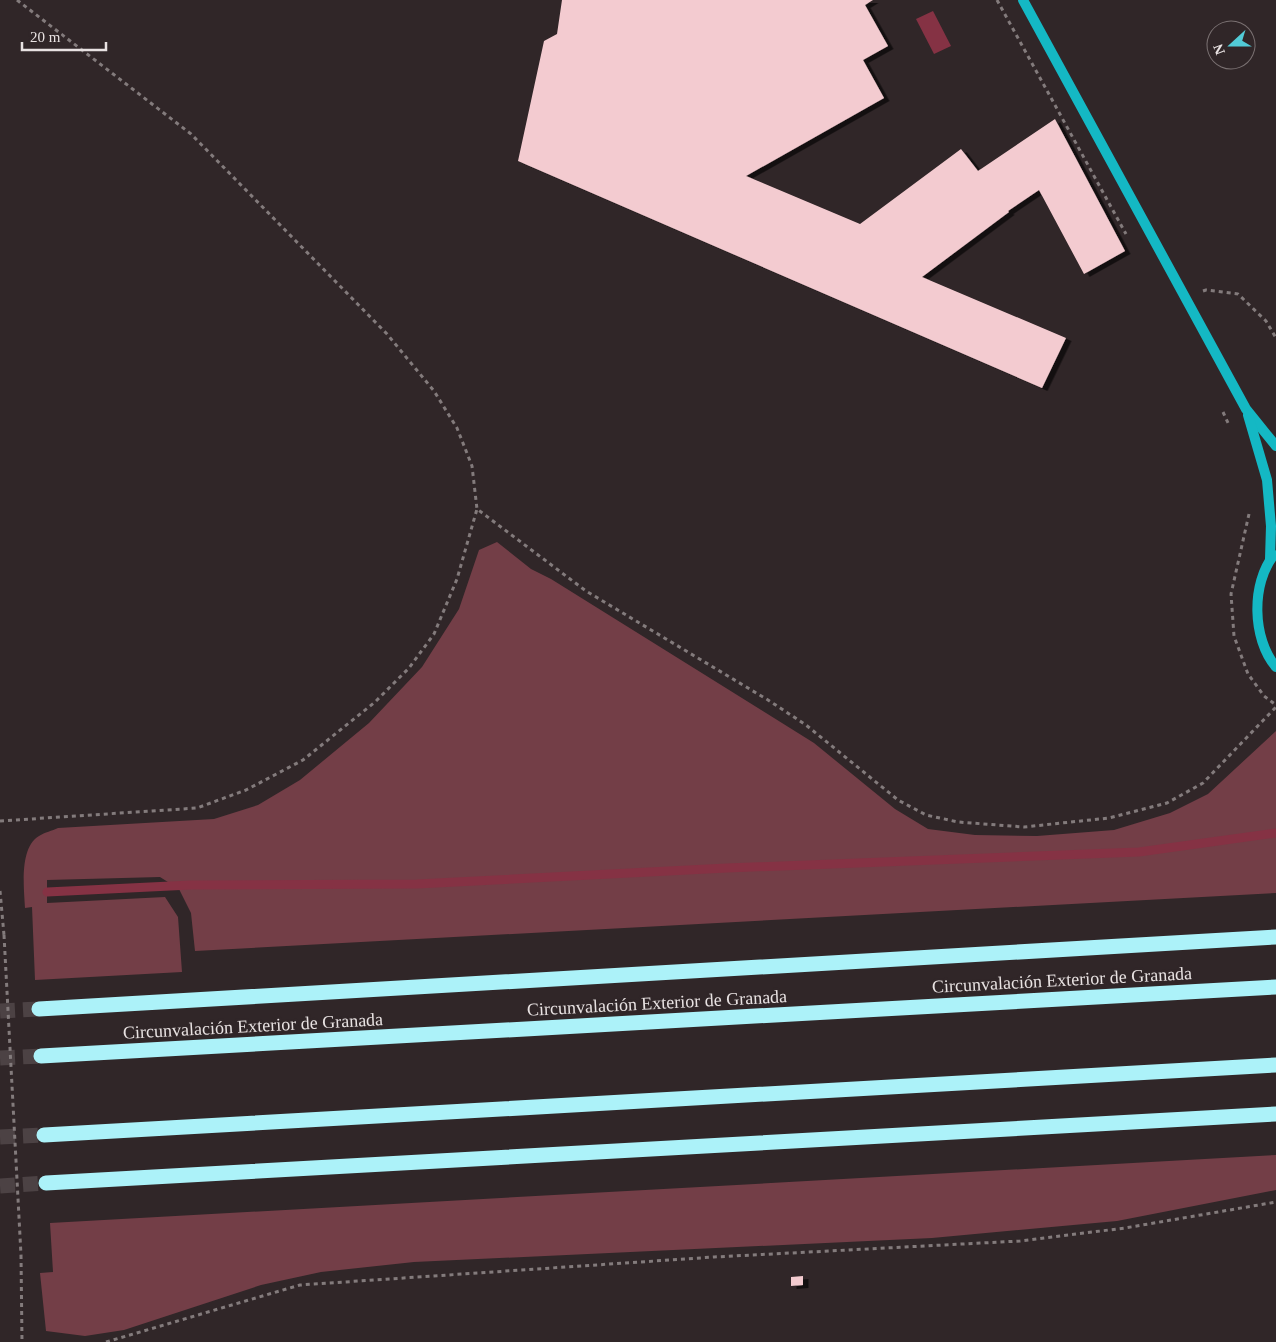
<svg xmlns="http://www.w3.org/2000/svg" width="1276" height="1342" viewBox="0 0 1276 1342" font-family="'Times New Roman',serif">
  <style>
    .green { fill: #733e47 }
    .water { fill: #853244 }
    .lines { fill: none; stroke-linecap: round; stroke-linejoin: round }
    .stream { stroke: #853244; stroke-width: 9 }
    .building { fill: #f3cbd0; filter: url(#shadow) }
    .highway-tunnel { stroke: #4c4244; stroke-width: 15; stroke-dasharray: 15 8; stroke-linecap: butt }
    .path { stroke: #837b7c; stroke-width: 3; stroke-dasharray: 4 4; stroke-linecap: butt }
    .secondary { stroke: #14b8c4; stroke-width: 10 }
    .highway { stroke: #acf2f9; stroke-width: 15 }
    .path-bridge { stroke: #837b7c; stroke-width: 3; stroke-dasharray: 4 4; stroke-linecap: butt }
    .labels { text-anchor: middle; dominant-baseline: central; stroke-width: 5; stroke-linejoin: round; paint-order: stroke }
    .street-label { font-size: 18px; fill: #e8e2e2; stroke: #302628 }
  </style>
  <defs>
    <filter id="shadow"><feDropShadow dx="5.5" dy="3" stdDeviation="0" flood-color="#0009"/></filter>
  </defs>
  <rect width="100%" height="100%" fill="#302628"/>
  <g class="green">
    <path d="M 497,542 L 531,569 L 551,579 L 814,743 L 895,809 L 928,829 L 975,835 L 1037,836 L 1114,830 L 1170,813 L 1208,794 L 1276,731 L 1276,893 L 195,951 L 191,913 L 179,889 L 160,877 L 47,880 L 47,903 L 165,897 L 178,917 L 182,972 L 35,980 L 32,907 L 25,908 C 24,888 19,848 39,836 C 45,832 52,831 58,828 L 214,819 L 258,805 L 300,780 L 369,723 L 422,667 L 459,609 L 479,550 Z"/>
    <polygon points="1276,1155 1276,1190 1117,1221 932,1238 414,1262 321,1272 261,1285 124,1330 85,1336 46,1331 40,1273 53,1272 50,1223"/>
  </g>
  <polygon class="water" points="933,11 951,46 934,54 916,19"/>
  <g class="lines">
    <polyline class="stream" points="47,892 191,885 417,884 727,868 1139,852 1276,833"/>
  </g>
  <g class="building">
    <polygon points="562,0 873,0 865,5 888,46 863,60 884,98 746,176 860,224 961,149 978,171 1055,119 1125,251 1084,274 1039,190 1008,211 1009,212 922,277 1066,338 1042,388 518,161 544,41 557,34"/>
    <polygon points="803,1276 803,1285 791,1286 791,1277"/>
  </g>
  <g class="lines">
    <g class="highway-tunnel">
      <polyline points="0,1011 39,1009"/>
      <polyline points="0,1058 41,1056"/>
      <polyline points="0,1137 44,1135"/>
      <polyline points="0,1186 46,1183"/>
    </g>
    <g class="path">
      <polyline points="17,0 191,134 387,334 434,391 457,428 472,466 477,509 586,591 768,700 806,725 898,800 926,815 958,822 1024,827 1109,818 1167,803 1203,783 1276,707"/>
      <polyline points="997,0 1126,234"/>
      <polyline points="1203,291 1206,290 1238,294 1266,321 1276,338"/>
      <polyline points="1223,412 1229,425"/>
      <polyline points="1249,514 1231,594 1234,636 1248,674 1264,696 1276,705"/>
      <polyline points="0,821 197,808 246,790 303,760 375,702 409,668 434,634 457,579 477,509"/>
      <polyline points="0,891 4,935"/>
      <polyline points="21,1255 22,1342"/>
      <polyline points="106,1342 300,1285 714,1257 1020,1241 1125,1228 1276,1202"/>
    </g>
    <g class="secondary">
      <polyline points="1023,0 1246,409 1276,446"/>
      <polyline points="1248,415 1267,480 1271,526 1270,559"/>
      <path d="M 1274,555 C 1251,583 1252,639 1276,667"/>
    </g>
    <g class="highway">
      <polyline points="39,1009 1276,937"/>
      <polyline points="41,1056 1276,987"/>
      <polyline points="44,1135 1276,1065"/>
      <polyline points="46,1183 1276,1114"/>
    </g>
    <polyline class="path-bridge" points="4,935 21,1255"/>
  </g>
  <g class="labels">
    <g class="street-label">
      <text transform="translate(1062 980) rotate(-3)">Circunvalación Exterior de Granada</text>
      <text transform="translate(657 1003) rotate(-3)">Circunvalación Exterior de Granada</text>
      <text transform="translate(253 1026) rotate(-3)">Circunvalación Exterior de Granada</text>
    </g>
  </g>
  <g transform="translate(1231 45) rotate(249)"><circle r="24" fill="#302628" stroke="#7a7172"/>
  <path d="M0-4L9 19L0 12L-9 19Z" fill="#52cbd7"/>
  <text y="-8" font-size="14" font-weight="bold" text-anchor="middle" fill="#e8e2e2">N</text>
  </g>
  <path d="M22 42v8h84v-8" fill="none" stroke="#e8e2e2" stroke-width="2.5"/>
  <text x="30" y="42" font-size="15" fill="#e8e2e2" stroke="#302628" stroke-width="4" paint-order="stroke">20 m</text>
</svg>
